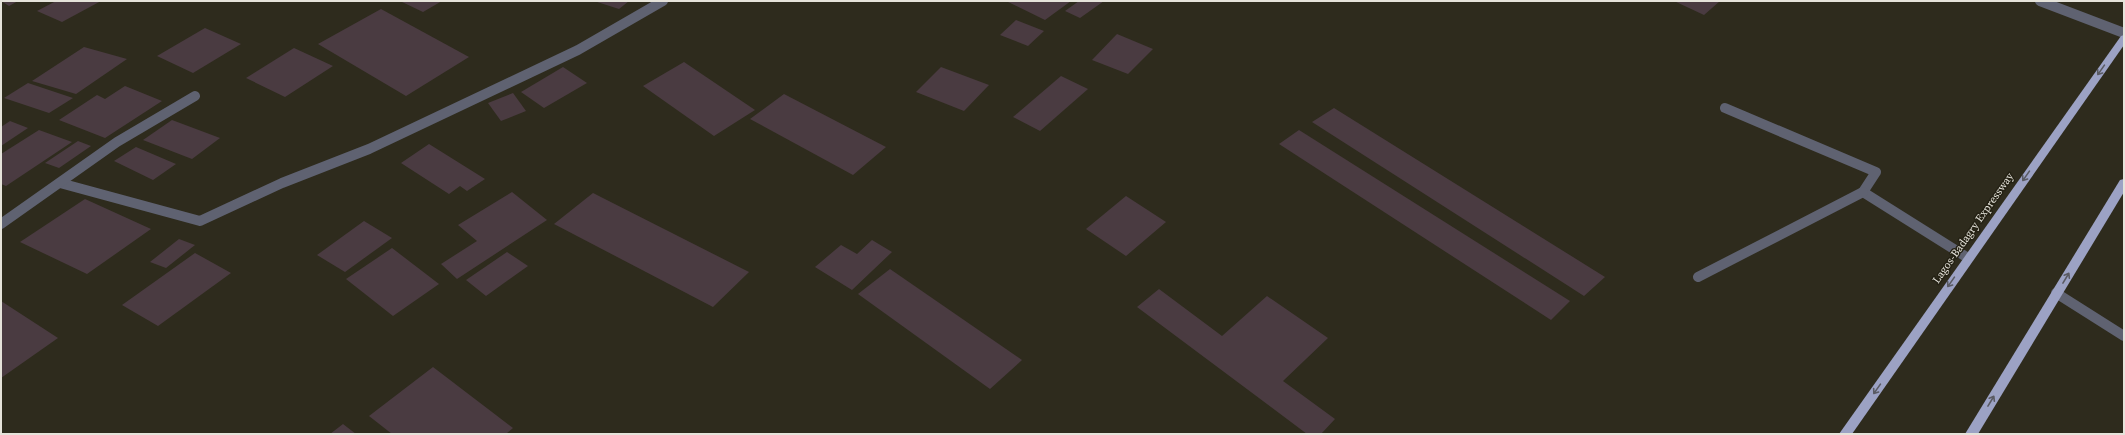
<svg xmlns="http://www.w3.org/2000/svg" width="2125" height="435" viewBox="0 0 2125 435" font-family="'Source Serif 4',serif">
  <style>
    .building { fill: #4a3b41 }
    .lines { fill: none; stroke-linecap: round; stroke-linejoin: round }
    .service { stroke: #5f6271; stroke-width: 10 }
    .minor { stroke: #5f6271; stroke-width: 10 }
    .trunk { fill: #9ca2c4; fill-rule: evenodd }
    .oneway { stroke: #5a5b63 }
    .labels { text-anchor: middle; dominant-baseline: central; stroke-width: 3; stroke-linejoin: round; paint-order: stroke }
    .street-label { font-size: 11px; fill: #e5e3da; stroke: #242114 }
  </style>
  <rect width="100%" height="100%" fill="#2e2b1d"/>
  <g class="building">
    <polygon points="1,1 18,1 9,6"/>
    <polygon points="56,1 101,1 62,22 37,11"/>
    <polygon points="400,1 442,1 423,12"/>
    <polygon points="594,1 629,1 619,9"/>
    <polygon points="1006,1 1071,1 1045,20"/>
    <polygon points="1079,1 1104,1 1080,18 1065,11"/>
    <polygon points="1674,1 1720,1 1704,15"/>
    <polygon points="381,9 469,57 406,96 318,44"/>
    <polygon points="1016,20 1044,31 1028,46 1000,35"/>
    <polygon points="205,28 241,44 193,73 157,56"/>
    <polygon points="1117,34 1153,49 1128,74 1092,60"/>
    <polygon points="84,47 127,59 76,94 32,81"/>
    <polygon points="294,48 333,66 285,97 246,78"/>
    <polygon points="684,62 755,110 714,136 643,86"/>
    <polygon points="563,67 587,83 544,108 521,92"/>
    <polygon points="941,67 989,85 964,111 916,92"/>
    <polygon points="1061,76 1088,89 1040,131 1013,117"/>
    <polygon points="28,83 73,98 49,113 4,98"/>
    <polygon points="125,86 162,101 105,138 59,120 97,95 105,99"/>
    <polygon points="513,93 526,111 501,121 488,103"/>
    <polygon points="784,94 886,147 853,175 750,119"/>
    <polygon points="1334,108 1605,277 1584,296 1312,122"/>
    <polygon points="172,120 220,138 192,159 143,140"/>
    <polygon points="10,121 28,128 1,146 1,127"/>
    <polygon points="39,130 72,142 6,186 1,184 1,154"/>
    <polygon points="1299,130 1570,301 1551,320 1279,144"/>
    <polygon points="78,141 91,146 59,168 45,163"/>
    <polygon points="429,144 485,179 467,191 460,186 449,194 401,163"/>
    <polygon points="136,147 176,164 153,180 114,161"/>
    <polygon points="512,192 547,220 457,279 441,264 477,241 458,225"/>
    <polygon points="593,193 749,272 713,307 554,224"/>
    <polygon points="1126,196 1166,222 1126,256 1086,229"/>
    <polygon points="85,199 151,229 87,274 20,242"/>
    <polygon points="364,221 392,238 345,272 317,255"/>
    <polygon points="179,239 195,245 166,268 150,262"/>
    <polygon points="872,240 892,252 852,290 815,267 841,245 857,254"/>
    <polygon points="392,248 439,284 393,316 346,279"/>
    <polygon points="507,252 528,266 486,296 466,280"/>
    <polygon points="195,253 231,273 158,326 122,305"/>
    <polygon points="890,269 1022,360 990,389 858,294"/>
    <polygon points="1159,289 1222,336 1267,296 1328,338 1283,381 1335,419 1321,434 1307,434 1137,307"/>
    <polygon points="1,301 58,338 1,378"/>
    <polygon points="433,367 513,428 506,434 392,434 369,416"/>
    <polygon points="343,424 356,434 330,434"/>
  </g>
  <g class="lines">
    <g class="service">
      <polyline points="1725,108 1876,172 1863,192 1968,258"/>
      <polyline points="1698,277 1863,192"/>
    </g>
    <g class="minor">
      <polyline points="2040,1 2124,33"/>
      <polyline points="60,183 200,221 282,183 369,149 578,50 663,1"/>
      <polyline points="1,224 117,142 195,96"/>
      <polyline points="2056,293 2124,336"/>
    </g>
    <g class="trunk">
      <polygon points="2124,35 2124,45 1852,434 1839,434 2121,36"/>
      <polygon points="2124,179 2124,192 1978,434 1965,434 2120,180"/>
    </g>
  </g>
  <defs><path id="oneway-shaft" d="M-6 0H5M1.5-3L5.5 0L1.5 3" fill="none" stroke-width="1.6" stroke-linecap="round" stroke-linejoin="round"/></defs>
  <g class="oneway">
    <use href="#oneway-shaft" transform="translate(2101 70) rotate(125)"/>
    <use href="#oneway-shaft" transform="translate(2026 176) rotate(125)"/>
    <use href="#oneway-shaft" transform="translate(2066 278) rotate(-59)"/>
    <use href="#oneway-shaft" transform="translate(1951 282) rotate(125)"/>
    <use href="#oneway-shaft" transform="translate(1877 389) rotate(125)"/>
    <use href="#oneway-shaft" transform="translate(1991 401) rotate(-59)"/>
  </g>
  <g class="labels">
    <g class="street-label">
      <text transform="translate(1973 228) rotate(-55)">Lagos-Badagry Expressway</text>
    </g>
  </g>
  <rect width="2125" height="435" fill="none" stroke="#e5e3da" stroke-width="4"/>
</svg>
